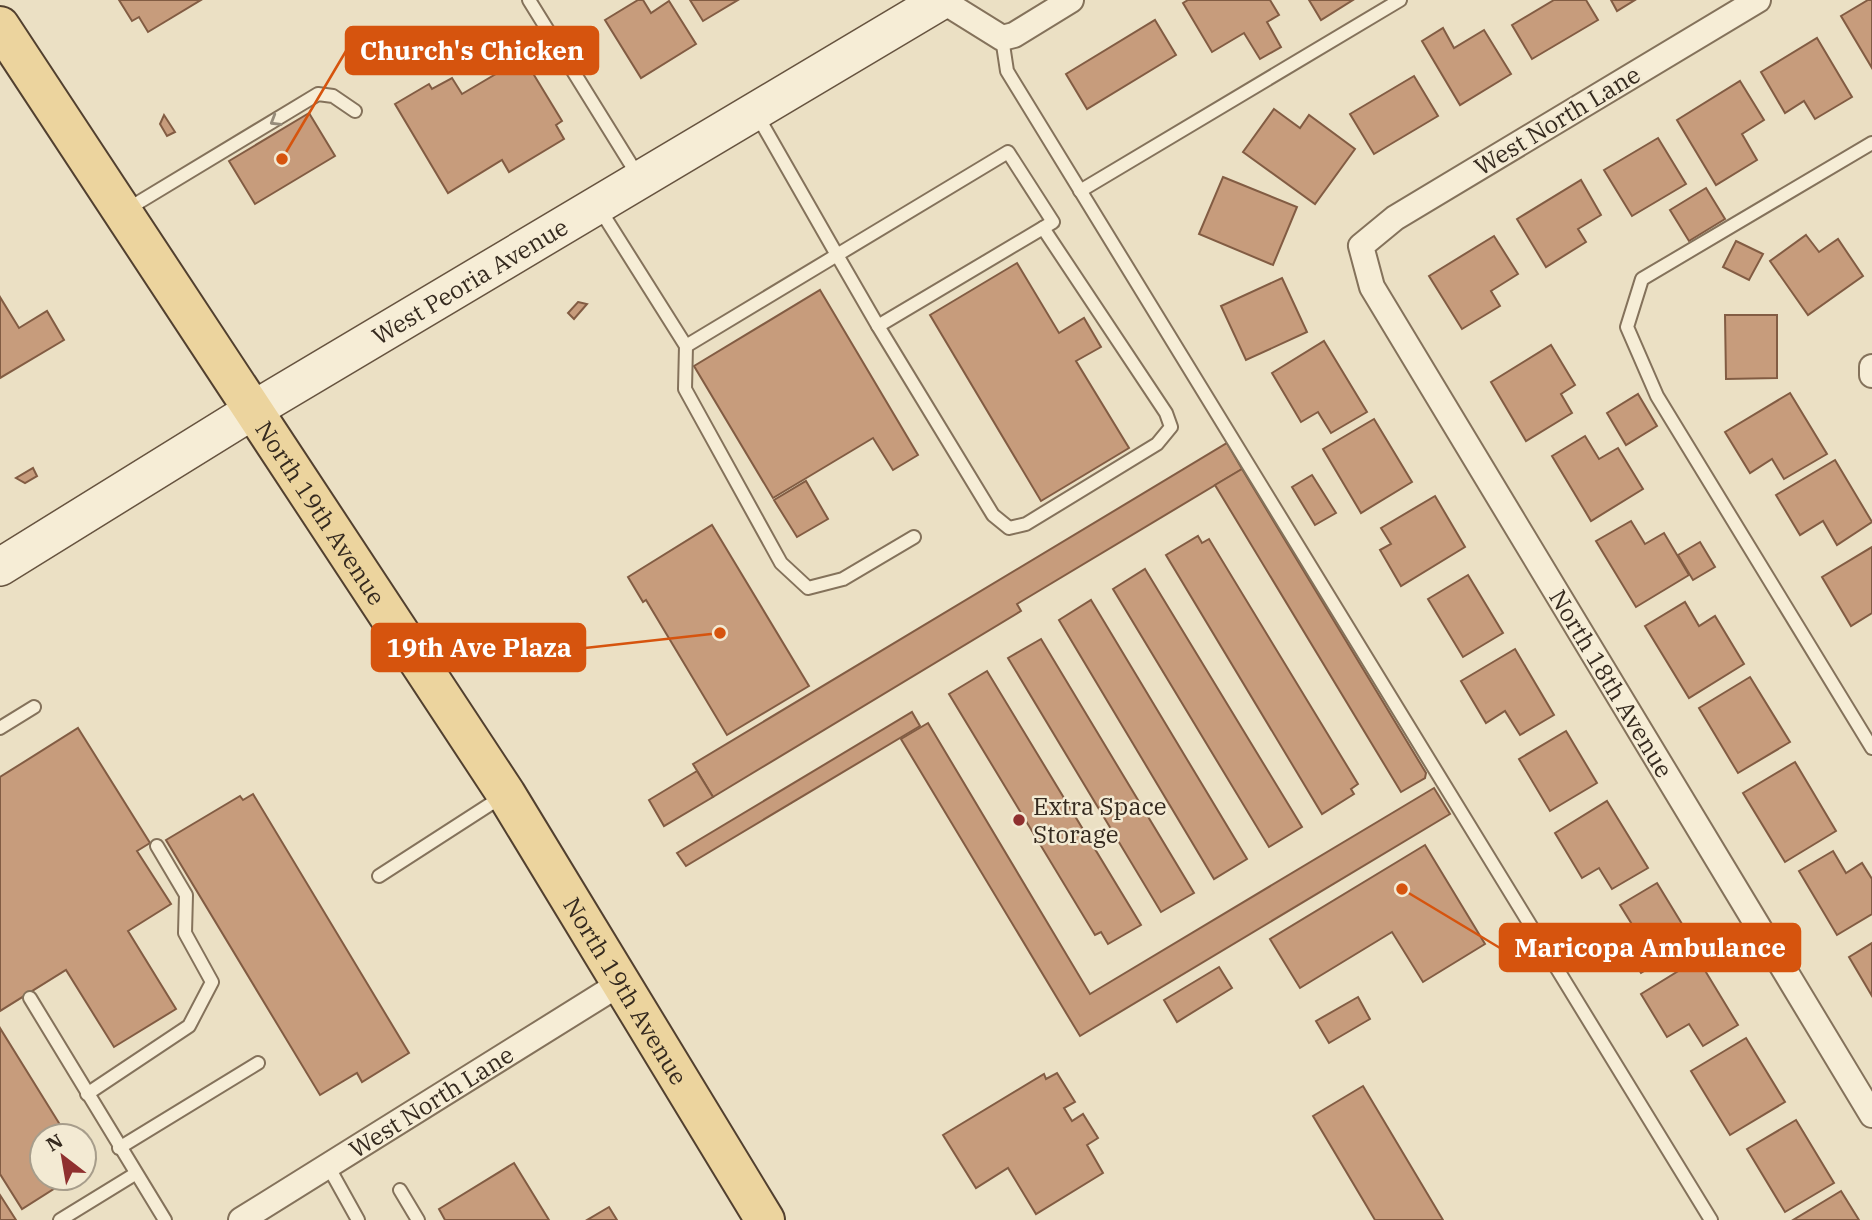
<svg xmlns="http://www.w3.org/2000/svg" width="1872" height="1220" viewBox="0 0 1872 1220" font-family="'IBM Plex Serif',serif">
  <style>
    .building { fill: #c79c7c; stroke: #825c43; stroke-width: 2 }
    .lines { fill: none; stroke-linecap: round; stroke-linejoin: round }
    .service-casing { stroke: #84725b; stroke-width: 16 }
    .minor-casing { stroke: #84725b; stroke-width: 28 }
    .secondary-casing { stroke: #66533f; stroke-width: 40 }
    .primary-casing { stroke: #52402f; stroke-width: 42 }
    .service { stroke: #f6edd6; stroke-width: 12 }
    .minor { stroke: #f6edd6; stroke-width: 24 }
    .secondary { stroke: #f6edd6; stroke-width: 37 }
    .primary { stroke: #ecd49e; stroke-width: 38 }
    .oneway { stroke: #968c7a }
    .poi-dot { fill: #8f302f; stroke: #f3ead3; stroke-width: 2.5 }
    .labels { text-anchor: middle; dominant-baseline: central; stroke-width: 5; stroke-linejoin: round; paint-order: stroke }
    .street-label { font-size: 24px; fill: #352a1f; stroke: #f3ead3 }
    .poi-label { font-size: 24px; fill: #352a1f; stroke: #f3ead3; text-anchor: start }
    .leader { fill: none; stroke: #d6540e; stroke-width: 2.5 }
    .callout-dot { fill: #d6540e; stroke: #f3ead3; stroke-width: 2.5 }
    .callout { fill: #d6540e; stroke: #d6540e; stroke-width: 2.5 }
    .callout-label { font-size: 26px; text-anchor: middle; font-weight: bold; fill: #fff }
  </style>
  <rect width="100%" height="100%" fill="#ebe0c4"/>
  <g class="building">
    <polygon points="119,0 201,0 148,32 139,17 132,21"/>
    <polygon points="638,0 643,0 651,13 669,1 696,44 641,78 605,20"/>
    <polygon points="690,0 738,0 703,21"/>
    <polygon points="1188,0 1270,0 1279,15 1267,22 1281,47 1260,59 1244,33 1212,52 1183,3"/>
    <polygon points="1309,0 1353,0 1321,20"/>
    <polygon points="1554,0 1586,0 1598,20 1532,59 1512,25"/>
    <polygon points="1611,0 1635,0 1617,11"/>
    <polygon points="1868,0 1872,0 1872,68 1841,16"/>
    <polygon points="1155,20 1176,55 1087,109 1066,74"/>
    <polygon points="1443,28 1454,48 1484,30 1511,74 1460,105 1422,41"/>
    <polygon points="1817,38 1852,97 1815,119 1804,101 1785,113 1761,72"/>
    <polygon points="520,52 562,121 556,125 564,139 509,172 502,160 448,193 395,104 429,84 432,89 452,78 462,94 511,65 507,59"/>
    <polygon points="1414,76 1438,116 1374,154 1350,114"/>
    <polygon points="1740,81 1764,120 1742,134 1757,160 1716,185 1677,120"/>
    <polygon points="1274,109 1300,128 1309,115 1355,149 1315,204 1243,152"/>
    <polygon points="309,113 335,156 255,204 229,161"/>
    <polygon points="164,115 175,132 167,136 160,124"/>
    <polygon points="1658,138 1686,184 1632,216 1604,170"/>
    <polygon points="1223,177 1297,207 1273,265 1199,234"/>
    <polygon points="1581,180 1601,215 1578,229 1586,242 1546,267 1517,219"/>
    <polygon points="1706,188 1725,219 1689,241 1670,210"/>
    <polygon points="1806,235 1819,252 1838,239 1863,276 1808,315 1770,261"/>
    <polygon points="1494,236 1518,274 1491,291 1500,306 1462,329 1429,276"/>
    <polygon points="1736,241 1763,254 1749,280 1723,267"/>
    <polygon points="1017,263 1059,333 1084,318 1101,347 1076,361 1129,448 1041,501 930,315"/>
    <polygon points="1282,278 1307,332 1246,360 1221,306"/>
    <polygon points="820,290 918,455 893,470 873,438 773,498 694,366"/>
    <polygon points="0,297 19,328 47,311 64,340 0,378"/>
    <polygon points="578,302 587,304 574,319 568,313"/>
    <polygon points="1725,315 1777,315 1777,378 1726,379"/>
    <polygon points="1324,341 1367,412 1331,433 1318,412 1301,422 1272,373"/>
    <polygon points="1551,345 1575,385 1561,394 1572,413 1526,441 1491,382"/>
    <polygon points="1790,393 1827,454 1784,479 1772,459 1750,473 1725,432"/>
    <polygon points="1638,394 1657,426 1626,445 1607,413"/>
    <polygon points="1374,419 1412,482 1361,513 1323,449"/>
    <polygon points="1585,436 1599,459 1618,448 1643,489 1591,521 1552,456"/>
    <polygon points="1227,443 1242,469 1017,604 1021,611 713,797 693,764"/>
    <polygon points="1835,460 1872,522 1837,545 1823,521 1800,535 1776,495"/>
    <polygon points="33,468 37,476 25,483 16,478"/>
    <polygon points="1242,469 1426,773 1425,778 1401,792 1215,485"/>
    <polygon points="1312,475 1336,513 1315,525 1292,487"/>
    <polygon points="806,481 828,519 797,537 774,500"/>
    <polygon points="1435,496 1465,547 1401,586 1380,550 1391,544 1381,528"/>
    <polygon points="1631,521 1645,544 1664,533 1689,575 1636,607 1596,541"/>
    <polygon points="712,525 809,686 727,735 646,600 643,602 628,577"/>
    <polygon points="1198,536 1202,543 1209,539 1358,784 1351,789 1354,794 1322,814 1166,555"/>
    <polygon points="1700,542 1715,567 1693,580 1678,555"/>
    <polygon points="1872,547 1872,613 1851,626 1822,577"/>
    <polygon points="1145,569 1302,827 1269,847 1113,589"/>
    <polygon points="1468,575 1503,633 1463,657 1428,599"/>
    <polygon points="1091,600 1247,859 1214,879 1059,620"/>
    <polygon points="1685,602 1699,626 1715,616 1744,664 1689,698 1645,626"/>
    <polygon points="1041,639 1194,893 1161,912 1008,658"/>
    <polygon points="1515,649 1554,715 1520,735 1505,711 1486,723 1461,681"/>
    <polygon points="987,671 1141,925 1108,944 1101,932 1095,935 949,694"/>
    <polygon points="1750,677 1790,742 1738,773 1699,708"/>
    <polygon points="912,712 920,726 686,866 677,853"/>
    <polygon points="928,723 1090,994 1434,788 1450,814 1080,1036 901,739"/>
    <polygon points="78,728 150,843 137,851 171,904 128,931 176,1009 114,1047 66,970 0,1011 0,777"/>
    <polygon points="1566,731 1597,783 1550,811 1519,759"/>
    <polygon points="1795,762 1836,831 1785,862 1743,793"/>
    <polygon points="697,771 713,797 664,826 649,800"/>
    <polygon points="253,794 409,1053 362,1082 357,1073 320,1095 166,840 240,796 243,800"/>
    <polygon points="1607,801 1648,868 1612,889 1599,868 1582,878 1555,833"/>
    <polygon points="1425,845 1485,944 1423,982 1392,932 1300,988 1270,939"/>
    <polygon points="1833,851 1846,873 1862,863 1872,879 1872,914 1837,935 1799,871"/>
    <polygon points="1657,883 1693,942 1641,973 1618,935 1633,926 1620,905"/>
    <polygon points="1872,943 1872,996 1849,957"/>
    <polygon points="1698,959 1738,1025 1703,1046 1689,1024 1667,1037 1641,994"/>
    <polygon points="1219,967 1232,988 1177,1022 1164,1000"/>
    <polygon points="1358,997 1370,1019 1329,1043 1316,1021"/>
    <polygon points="0,1028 67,1136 42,1136 42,1178 71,1178 22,1209 0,1174"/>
    <polygon points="1746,1038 1785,1102 1730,1135 1691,1071"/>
    <polygon points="1057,1073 1075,1102 1064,1108 1072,1121 1083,1114 1098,1138 1087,1145 1103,1173 1036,1214 1008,1168 976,1188 943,1135 1044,1074 1046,1079"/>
    <polygon points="1363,1086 1443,1220 1375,1220 1313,1116"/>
    <polygon points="1796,1120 1834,1183 1785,1212 1747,1149"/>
    <polygon points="514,1163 549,1220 445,1220 439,1209"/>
    <polygon points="1841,1191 1859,1220 1793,1220"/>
    <polygon points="0,1195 16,1220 0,1220"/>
    <polygon points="609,1207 617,1220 587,1220"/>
  </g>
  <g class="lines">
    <g class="service-casing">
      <g id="service">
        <polyline points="529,0 640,179"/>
        <polyline points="1002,38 1007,71 1711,1220"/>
        <polyline points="1872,143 1642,279 1627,327 1657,396 1872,748"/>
        <polygon points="1008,152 1053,222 878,326 837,255"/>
        <polyline points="1080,191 1400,0"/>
        <polyline points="599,208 686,346 837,255 757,115"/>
        <polyline points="126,210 318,94 333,96 355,111"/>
        <polyline points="878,326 993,515 1009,528 1026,524 1157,444 1171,427 1166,413 1043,228"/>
        <polyline points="686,346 685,389 781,563 808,588 843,579 914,537"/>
        <polyline points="0,728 34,707"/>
        <polyline points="379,876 503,796"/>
        <polyline points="30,998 165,1220"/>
        <polyline points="87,1094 189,1026 212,982 185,933 186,895 157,846"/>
        <polyline points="119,1148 258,1063"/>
        <polyline points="328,1166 358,1220"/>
        <polyline points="400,1190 418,1220"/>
        <polyline points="60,1220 135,1174"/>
      </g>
    </g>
    <g class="minor-casing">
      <g id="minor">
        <polyline points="941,0 1002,38 1014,35 1071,0"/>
        <path id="s1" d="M 1758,0 L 1395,218 L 1361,246 L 1372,287 L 1872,1115"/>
        <polyline points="1872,367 1872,375"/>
        <path id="s2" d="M 241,1220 L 621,983"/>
      </g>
    </g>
    <g class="secondary-casing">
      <g id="secondary">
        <path id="s3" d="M 0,567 L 255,409 L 942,0"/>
      </g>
    </g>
    <g class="primary-casing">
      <g id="primary">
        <path id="s4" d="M 0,26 L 506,794 L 765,1220"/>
      </g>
    </g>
    <use href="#service" class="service"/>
    <use href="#minor" class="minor"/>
    <use href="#secondary" class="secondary"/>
    <use href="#primary" class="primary"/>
  </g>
  <defs><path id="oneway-chevron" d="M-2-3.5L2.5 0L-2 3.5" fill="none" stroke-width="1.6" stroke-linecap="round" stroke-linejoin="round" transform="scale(1.75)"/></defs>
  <use class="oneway" href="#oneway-chevron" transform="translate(275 121) rotate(149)"/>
  <circle class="poi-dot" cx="1019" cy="820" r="7"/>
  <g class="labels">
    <g class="street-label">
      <text transform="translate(1557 120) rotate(-31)">West North Lane</text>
      <text stroke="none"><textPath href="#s3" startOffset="550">West Peoria Avenue</textPath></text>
      <text stroke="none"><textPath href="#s4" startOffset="583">North 19th Avenue</textPath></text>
      <text stroke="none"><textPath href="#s1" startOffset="973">North 18th Avenue</textPath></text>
      <text stroke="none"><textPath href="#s4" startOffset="1150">North 19th Avenue</textPath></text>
      <text stroke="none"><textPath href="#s2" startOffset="224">West North Lane</textPath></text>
    </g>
    <g class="poi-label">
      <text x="1033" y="806">Extra Space<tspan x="1033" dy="28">Storage</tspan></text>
    </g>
  </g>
  <path class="leader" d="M282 159L346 51M720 633L585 648M1402 889L1500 948"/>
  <g class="callout-dot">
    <circle cx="282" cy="159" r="7"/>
    <circle cx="720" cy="633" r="7"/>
    <circle cx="1402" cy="889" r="7"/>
  </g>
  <g class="callout">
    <rect x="346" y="27" width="252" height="47" rx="7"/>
    <rect x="372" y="624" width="213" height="47" rx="7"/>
    <rect x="1500" y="924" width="300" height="47" rx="7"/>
  </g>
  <g class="callout-label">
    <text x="472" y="60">Church's Chicken</text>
    <text x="479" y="657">19th Ave Plaza</text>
    <text x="1650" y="957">Maricopa Ambulance</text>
  </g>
  <g transform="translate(63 1157) rotate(329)"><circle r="33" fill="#f3ead3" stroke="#a79d8b" stroke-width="2"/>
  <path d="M0-5L12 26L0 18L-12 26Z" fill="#8f302f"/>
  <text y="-10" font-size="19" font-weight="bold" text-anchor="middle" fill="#352a1f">N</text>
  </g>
</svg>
